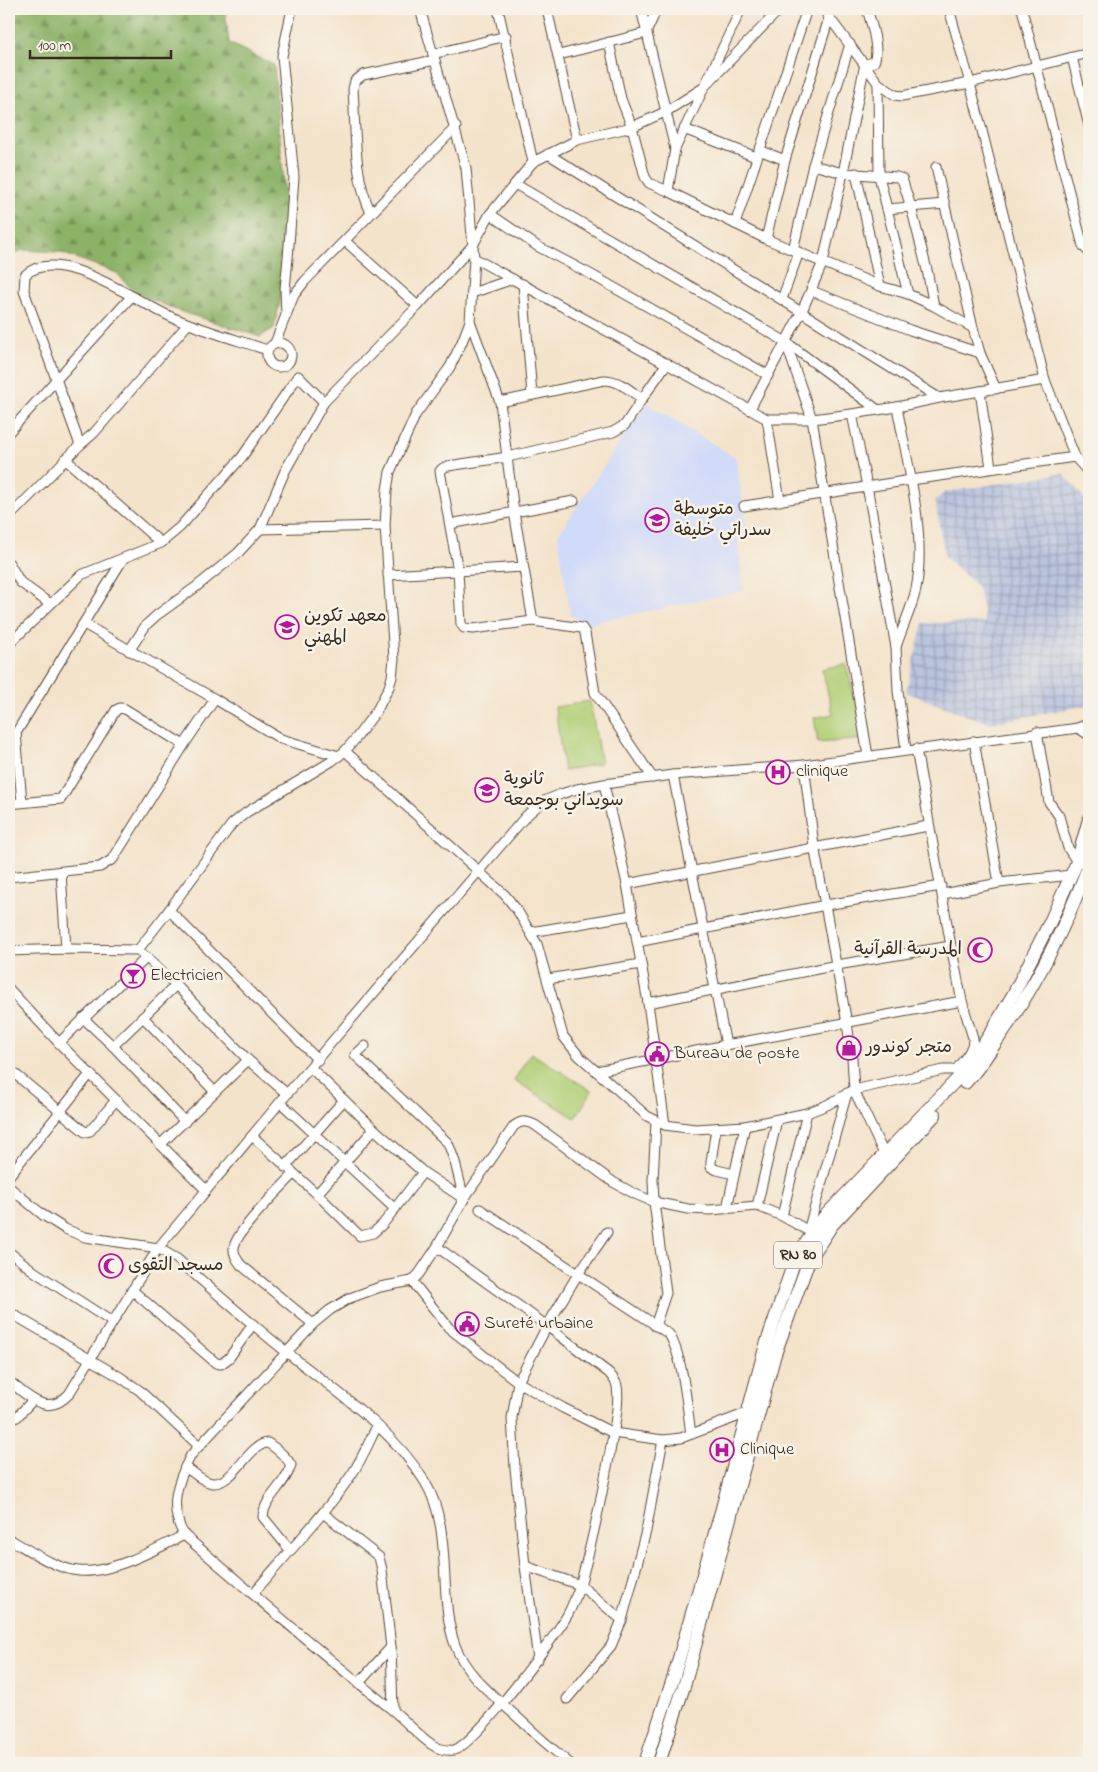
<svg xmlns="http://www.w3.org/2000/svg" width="1098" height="1772" viewBox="0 0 1098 1772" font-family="'Indie Flower','Playpen Sans Arabic',sans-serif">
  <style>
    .built { fill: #d0daf9 }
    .industrial { fill: url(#industrial-grid) }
    .forest { fill: url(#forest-firs); stroke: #646e42 }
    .green { fill: #b0cf76; stroke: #767c4a }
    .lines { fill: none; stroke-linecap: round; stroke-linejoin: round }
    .minor-casing { stroke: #574638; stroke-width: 11 }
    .primary-casing { stroke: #574638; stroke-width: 14 }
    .minor { stroke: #fff; stroke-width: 9 }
    .primary { stroke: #fff; stroke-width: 12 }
    .labels { text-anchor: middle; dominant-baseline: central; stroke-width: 5; stroke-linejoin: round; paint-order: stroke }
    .shield { fill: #f7f3e8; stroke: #73665b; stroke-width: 1 }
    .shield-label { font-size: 16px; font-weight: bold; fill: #3b2a1e }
    .poi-label { font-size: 18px; fill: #3b2a1e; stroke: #f7f3e8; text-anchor: start }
  </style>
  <defs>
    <pattern id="industrial-grid" width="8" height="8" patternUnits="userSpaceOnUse" patternTransform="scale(1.25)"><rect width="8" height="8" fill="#bac4de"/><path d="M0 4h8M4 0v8" fill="none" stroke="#989fb3"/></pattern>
    <pattern id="forest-firs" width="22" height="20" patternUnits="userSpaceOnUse" patternTransform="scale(1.25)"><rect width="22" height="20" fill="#8cb267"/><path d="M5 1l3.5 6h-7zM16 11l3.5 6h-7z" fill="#749154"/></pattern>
  </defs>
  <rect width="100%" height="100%" fill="#f7f3e8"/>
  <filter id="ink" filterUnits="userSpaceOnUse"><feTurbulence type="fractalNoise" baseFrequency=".02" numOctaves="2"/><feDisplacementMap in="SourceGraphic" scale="10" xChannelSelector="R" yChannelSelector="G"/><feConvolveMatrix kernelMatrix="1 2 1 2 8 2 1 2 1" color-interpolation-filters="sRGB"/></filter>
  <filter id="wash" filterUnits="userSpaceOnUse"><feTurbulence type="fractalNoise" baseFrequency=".0096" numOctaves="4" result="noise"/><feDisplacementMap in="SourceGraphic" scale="20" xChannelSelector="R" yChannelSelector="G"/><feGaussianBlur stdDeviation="1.12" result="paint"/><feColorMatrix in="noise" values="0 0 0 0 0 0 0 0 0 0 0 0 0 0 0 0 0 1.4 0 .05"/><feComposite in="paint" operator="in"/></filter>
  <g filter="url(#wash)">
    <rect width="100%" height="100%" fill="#f4e3cb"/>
    <polygon class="built" points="646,403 736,458 748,535 738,539 743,591 588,624 570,615 558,535"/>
    <polygon class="industrial" points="1063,473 1089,504 1089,705 991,723 964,715 906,692 923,623 985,622 978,587 945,557 935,500 946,492"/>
    <polygon class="forest" points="9,9 225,9 229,43 274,65 286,210 280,302 274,328 260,337 176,310 133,291 117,273 59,252 22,250 9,258"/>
    <g class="green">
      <polygon points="846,664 866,739 818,743 814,718 833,714 822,669"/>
      <polygon points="590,701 601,763 564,771 555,707"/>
      <polygon points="531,1053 592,1091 575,1118 514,1080"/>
    </g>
  </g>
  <g filter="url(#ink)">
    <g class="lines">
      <g class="minor-casing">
        <g id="minor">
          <polyline points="498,9 533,162"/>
          <polyline points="547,9 577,140"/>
          <polyline points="641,9 675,149 741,9"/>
          <polyline points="823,9 878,83 895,95 902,96 970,83 1089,53"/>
          <polyline points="949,9 970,83 1045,380 1075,457 1089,473"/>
          <polyline points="1022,9 1083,246 1089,252"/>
          <polyline points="609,42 621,99 632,127 645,177 649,183 668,191 766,239 880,286 908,294 934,306 973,328"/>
          <polyline points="433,54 506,36"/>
          <polyline points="559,55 646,33 657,9"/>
          <polyline points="1072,57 1089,126"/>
          <polyline points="878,83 879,176 908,294"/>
          <polyline points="684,129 756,157"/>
          <polyline points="759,150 785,160"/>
          <polyline points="548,154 939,398"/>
          <polyline points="813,165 843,173 897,177 902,179 911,207 927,270 934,306"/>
          <polyline points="936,167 973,328 980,353 996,389"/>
          <polyline points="856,173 880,286"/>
          <polyline points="515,184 786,342 878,410"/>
          <polyline points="668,191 675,149"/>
          <polyline points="887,209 945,204"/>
          <path d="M 371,213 C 353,175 356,131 353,89 L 355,81 L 363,75 L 435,60"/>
          <polyline points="490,214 537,246 590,274 768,375"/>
          <polyline points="735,224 807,9"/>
          <polyline points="766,239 785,160 829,18"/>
          <polyline points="345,241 418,306"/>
          <polyline points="793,250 813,165 850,44"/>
          <polyline points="474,258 767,419 780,501"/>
          <polyline points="523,284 532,395"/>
          <polyline points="812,291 910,330 980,353"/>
          <polyline points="472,293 513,279"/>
          <polyline points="782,299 799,252"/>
          <polyline points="286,316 285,289 288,258 294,177 282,56 292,9"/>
          <polyline points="470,321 500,402 514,512 533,621"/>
          <circle cx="279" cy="355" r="12"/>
          <polyline points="275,343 294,295 305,281 456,127"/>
          <polyline points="786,343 812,419 868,756"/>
          <polyline points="980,391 991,468"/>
          <polyline points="642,399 625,425 613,432 508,457 448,466 443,468 440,471 458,571 461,624 464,628 473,629 533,621 582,628 585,633 595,693 653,778"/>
          <path d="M 500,402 L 604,380 C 619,380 631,391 642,399 L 667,363"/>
          <path d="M 750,409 L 802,311 L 823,262 L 843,173 L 865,64 L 874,62 C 880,49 871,22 867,9"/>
          <polyline points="852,414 867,486 896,647 898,691 906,750"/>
          <polyline points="767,419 812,419 852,414 897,407 939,398 1045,380"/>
          <polyline points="9,432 131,297"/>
          <path d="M 80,445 L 24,291 L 25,275 C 60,243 140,305 176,319 C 206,331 237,340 267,350"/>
          <polyline points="65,459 161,543"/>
          <polyline points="744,506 911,480 1075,457"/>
          <polyline points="9,517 80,445 94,433 188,324"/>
          <polyline points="450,524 574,501"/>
          <polyline points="260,529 285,471 324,402 418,306 473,245 490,214 533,162 577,140 632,127 667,111 703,88 780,9"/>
          <polyline points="9,563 20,582 50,604"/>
          <polyline points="388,575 523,567"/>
          <polyline points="84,624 215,699 281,739 339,756"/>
          <polyline points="9,644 81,575 161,543 180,527 242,457 298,376 324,402"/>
          <path d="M 896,647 C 902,628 912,608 916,589 C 927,536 907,461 897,407"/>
          <polyline points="129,651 146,625 157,615 196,587 238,553 260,529 385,526"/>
          <polyline points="1089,723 1078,728 1089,735"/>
          <polyline points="1037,732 1049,802 1059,816 1068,848 1077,862"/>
          <polyline points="9,733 16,733 22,802"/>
          <polyline points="16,733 123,559"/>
          <polyline points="974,741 999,883"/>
          <path d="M 916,749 L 951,946 L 962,1001 L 973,1038 C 974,1050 963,1060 956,1070"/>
          <polyline points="345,751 505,895 517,910 537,944 563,1036 579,1056 647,1116 665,1125 695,1129 745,1126 807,1113 827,1105 854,1090 943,1070 956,1070 964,1072"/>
          <polyline points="804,765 814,846 847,1023 852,1058 854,1090 884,1154"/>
          <polyline points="673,775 726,1045"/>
          <polyline points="604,784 627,884 648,1003 665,1125"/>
          <polyline points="9,804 61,799 116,710 120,708 125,709 184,745"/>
          <polyline points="61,873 66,949"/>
          <polyline points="9,877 100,867 113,859 184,745 215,699"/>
          <polyline points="627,884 928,826"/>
          <polyline points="943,894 999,883 1071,875"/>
          <polyline points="169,910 318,1060"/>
          <polyline points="531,932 632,915"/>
          <polyline points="637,942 826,905 941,886"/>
          <polyline points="138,950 169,910 232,824 247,812 332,761 345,751 357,737 377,710 389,687 392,677 394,659 385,526 387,490 390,472 416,414 450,367 462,342 470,321 474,258 466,168 420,9"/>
          <polyline points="9,951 66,949 138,950 176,985 248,1060 287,1094"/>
          <polyline points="548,979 641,964"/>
          <polyline points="9,989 59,1043 206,1190"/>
          <polyline points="648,1003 837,965 951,946"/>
          <polyline points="143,1017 215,1092"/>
          <polyline points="83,1018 113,1046 185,1122"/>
          <polyline points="59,1043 147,957"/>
          <polyline points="113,1046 176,985"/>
          <polyline points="311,1068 374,1129 423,1172 464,1199 455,1162 448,1143 355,1055 365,1046"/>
          <polyline points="9,1069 85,1132 90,1131 116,1100"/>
          <polyline points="597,1071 726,1045 962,1001"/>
          <polyline points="280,1102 395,1209"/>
          <polyline points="716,1128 711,1162 711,1167 717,1170 734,1174"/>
          <polyline points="252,1136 317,1194 360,1236 373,1233 383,1224 423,1172"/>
          <polyline points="161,1144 248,1060"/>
          <polyline points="285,1167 344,1100"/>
          <path d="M 294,1174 C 279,1190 238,1229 234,1247 C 233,1254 237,1260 241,1265 L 313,1324"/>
          <polyline points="9,1176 90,1074"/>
          <path d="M 9,1187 L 43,1215 L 65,1229 L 85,1237 L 158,1248 L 177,1259 C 214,1291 251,1324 289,1354 C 337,1392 393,1429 425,1482 C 454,1530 437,1595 455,1645 C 466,1675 493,1695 516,1716 C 533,1732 551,1748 569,1763"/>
          <polyline points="317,1194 374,1129"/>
          <polyline points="757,1206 777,1120"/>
          <polyline points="727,1208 745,1126"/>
          <path d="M 480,1209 L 669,1334 C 683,1356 687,1407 691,1434"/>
          <polyline points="782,1216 807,1113"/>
          <polyline points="808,1231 847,1093"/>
          <path d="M 437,1247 L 547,1326 L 609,1373 C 612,1377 616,1381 617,1386 C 620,1405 613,1433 610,1452 C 603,1487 597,1521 588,1555 C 583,1575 578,1595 568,1614 C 556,1636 474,1746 454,1750 C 446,1751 438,1749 431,1744 C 417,1734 405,1720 390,1708 C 320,1653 253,1594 184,1535 C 168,1507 177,1482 191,1455 L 313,1324 L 330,1310 L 350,1298 L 380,1287 L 412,1281 L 419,1274 L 437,1247 L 464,1199 L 514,1126 C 522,1120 526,1121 535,1125 L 613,1182 L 635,1194 L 654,1202 L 688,1209 L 710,1210 L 757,1206 L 782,1216 L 816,1235"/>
          <polyline points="9,1252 35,1272 112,1322"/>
          <polyline points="412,1281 449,1328 497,1366 518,1382 563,1408 613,1433 663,1440 681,1438 747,1413"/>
          <polyline points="132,1290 216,1363 221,1364 229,1358 253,1324"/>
          <polyline points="9,1312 120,1377 139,1390 199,1446"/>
          <polyline points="655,1326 666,1293 654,1202 653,1180 656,1122"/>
          <path d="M 9,1381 C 28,1396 47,1418 69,1394 L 158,1248 L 287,1094 L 526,816 L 542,802 L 561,794 L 577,789 L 604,784 L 673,775 L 804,765 L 1078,728"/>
          <polyline points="9,1420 17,1417 33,1400"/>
          <path d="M 185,1467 C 193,1472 203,1482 212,1483 C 234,1485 249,1443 268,1443 C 277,1449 286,1456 291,1465 C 286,1485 264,1497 263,1517 L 290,1550"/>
          <polyline points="323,1513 379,1557 382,1570 391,1647 393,1710"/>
          <path d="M 9,1539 C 29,1550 56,1569 79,1571 C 110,1574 157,1549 184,1535"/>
          <polyline points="525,1566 580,1585 622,1620"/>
          <path d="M 253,1594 C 286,1554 323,1517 352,1474 C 362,1459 369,1442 377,1426"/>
          <polyline points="538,1659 525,1566 515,1468 512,1418 518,1382 547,1326 578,1274 607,1232"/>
          <polyline points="358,1684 391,1647"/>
          <polyline points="567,1699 611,1646 622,1620 646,1531 663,1440"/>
        </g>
      </g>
      <g class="primary-casing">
        <g id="primary">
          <path d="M 965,1083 C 979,1069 989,1052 1000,1036 C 1037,984 1066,925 1089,865"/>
          <polyline points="645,1763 673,1679 721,1512 765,1348 792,1268 799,1253 824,1217 964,1072 989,1036 1014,993 1050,922 1077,862 1089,819"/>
          <polyline points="659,1763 685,1683 775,1354 809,1260 832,1225 935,1115"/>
        </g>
      </g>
      <use href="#minor" class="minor"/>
      <use href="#primary" class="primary"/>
    </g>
  </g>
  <defs>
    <g id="school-ring" transform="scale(1.25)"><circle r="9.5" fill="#f7f3e8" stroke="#b5179e" stroke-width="1.5"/><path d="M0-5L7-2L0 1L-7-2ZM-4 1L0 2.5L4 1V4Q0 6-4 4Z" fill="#b5179e"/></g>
    <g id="university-ring" transform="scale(1.25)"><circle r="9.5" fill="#f7f3e8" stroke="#b5179e" stroke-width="1.5"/><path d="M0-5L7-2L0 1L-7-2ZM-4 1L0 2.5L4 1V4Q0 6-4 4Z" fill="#b5179e"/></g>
    <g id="hospital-ring" transform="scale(1.25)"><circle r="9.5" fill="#f7f3e8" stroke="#b5179e" stroke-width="1.5"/><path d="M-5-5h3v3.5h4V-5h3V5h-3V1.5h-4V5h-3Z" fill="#b5179e"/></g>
    <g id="mosque-ring" transform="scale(1.25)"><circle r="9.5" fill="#f7f3e8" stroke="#b5179e" stroke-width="1.5"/><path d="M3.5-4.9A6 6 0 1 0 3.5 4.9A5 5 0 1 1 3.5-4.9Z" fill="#b5179e"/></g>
    <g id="bar-ring" transform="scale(1.25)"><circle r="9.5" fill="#f7f3e8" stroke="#b5179e" stroke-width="1.5"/><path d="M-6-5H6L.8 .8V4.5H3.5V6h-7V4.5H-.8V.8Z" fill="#b5179e"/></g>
    <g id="shop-ring" transform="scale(1.25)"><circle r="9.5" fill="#f7f3e8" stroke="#b5179e" stroke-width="1.5"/><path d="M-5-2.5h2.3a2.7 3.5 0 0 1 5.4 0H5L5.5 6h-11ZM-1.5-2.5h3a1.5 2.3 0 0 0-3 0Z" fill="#b5179e"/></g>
    <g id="civic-ring" transform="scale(1.25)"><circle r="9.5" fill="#f7f3e8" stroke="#b5179e" stroke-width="1.5"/><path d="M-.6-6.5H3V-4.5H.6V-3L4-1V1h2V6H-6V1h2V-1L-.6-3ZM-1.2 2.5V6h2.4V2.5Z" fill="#b5179e"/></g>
  </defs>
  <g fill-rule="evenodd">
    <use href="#school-ring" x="657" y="520"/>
    <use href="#university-ring" x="287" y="627"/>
    <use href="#hospital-ring" x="778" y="772"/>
    <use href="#school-ring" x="487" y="790"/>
    <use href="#mosque-ring" x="980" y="950"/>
    <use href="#bar-ring" x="133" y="976"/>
    <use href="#shop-ring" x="849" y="1048"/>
    <use href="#civic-ring" x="657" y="1054"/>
    <use href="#mosque-ring" x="111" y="1266"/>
    <use href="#civic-ring" x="467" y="1324"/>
    <use href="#hospital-ring" x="722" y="1450"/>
  </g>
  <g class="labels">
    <rect class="shield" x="774" y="1241.5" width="48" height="27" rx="4"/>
    <g class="shield-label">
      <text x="798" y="1255">RN 80</text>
    </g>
    <g class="poi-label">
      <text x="674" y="510">متوسطة<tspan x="674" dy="21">سدراتي خليفة</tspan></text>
      <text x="304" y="617">معهد تكوين<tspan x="304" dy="21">المهني</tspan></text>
      <text x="796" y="772">clinique</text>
      <text x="504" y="780">ثانوية<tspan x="504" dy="21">سويداني بوجمعة</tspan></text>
      <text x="962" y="950" text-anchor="end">المدرسة القرآنية</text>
      <text x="150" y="976">Electricien</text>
      <text x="866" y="1048">متجر كوندور</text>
      <text x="674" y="1054">Bureau de poste</text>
      <text x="128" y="1266">مسجد التقوى</text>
      <text x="484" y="1324">Sureté urbaine</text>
      <text x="740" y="1450">Clinique</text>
    </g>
  </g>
  <rect width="1098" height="1772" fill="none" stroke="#f7f3e8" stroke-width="30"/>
  <path d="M30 50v8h141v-8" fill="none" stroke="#3b2a1e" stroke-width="2.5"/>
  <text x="38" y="50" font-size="15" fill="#3b2a1e" stroke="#f7f3e8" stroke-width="4" paint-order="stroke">100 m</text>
</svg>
